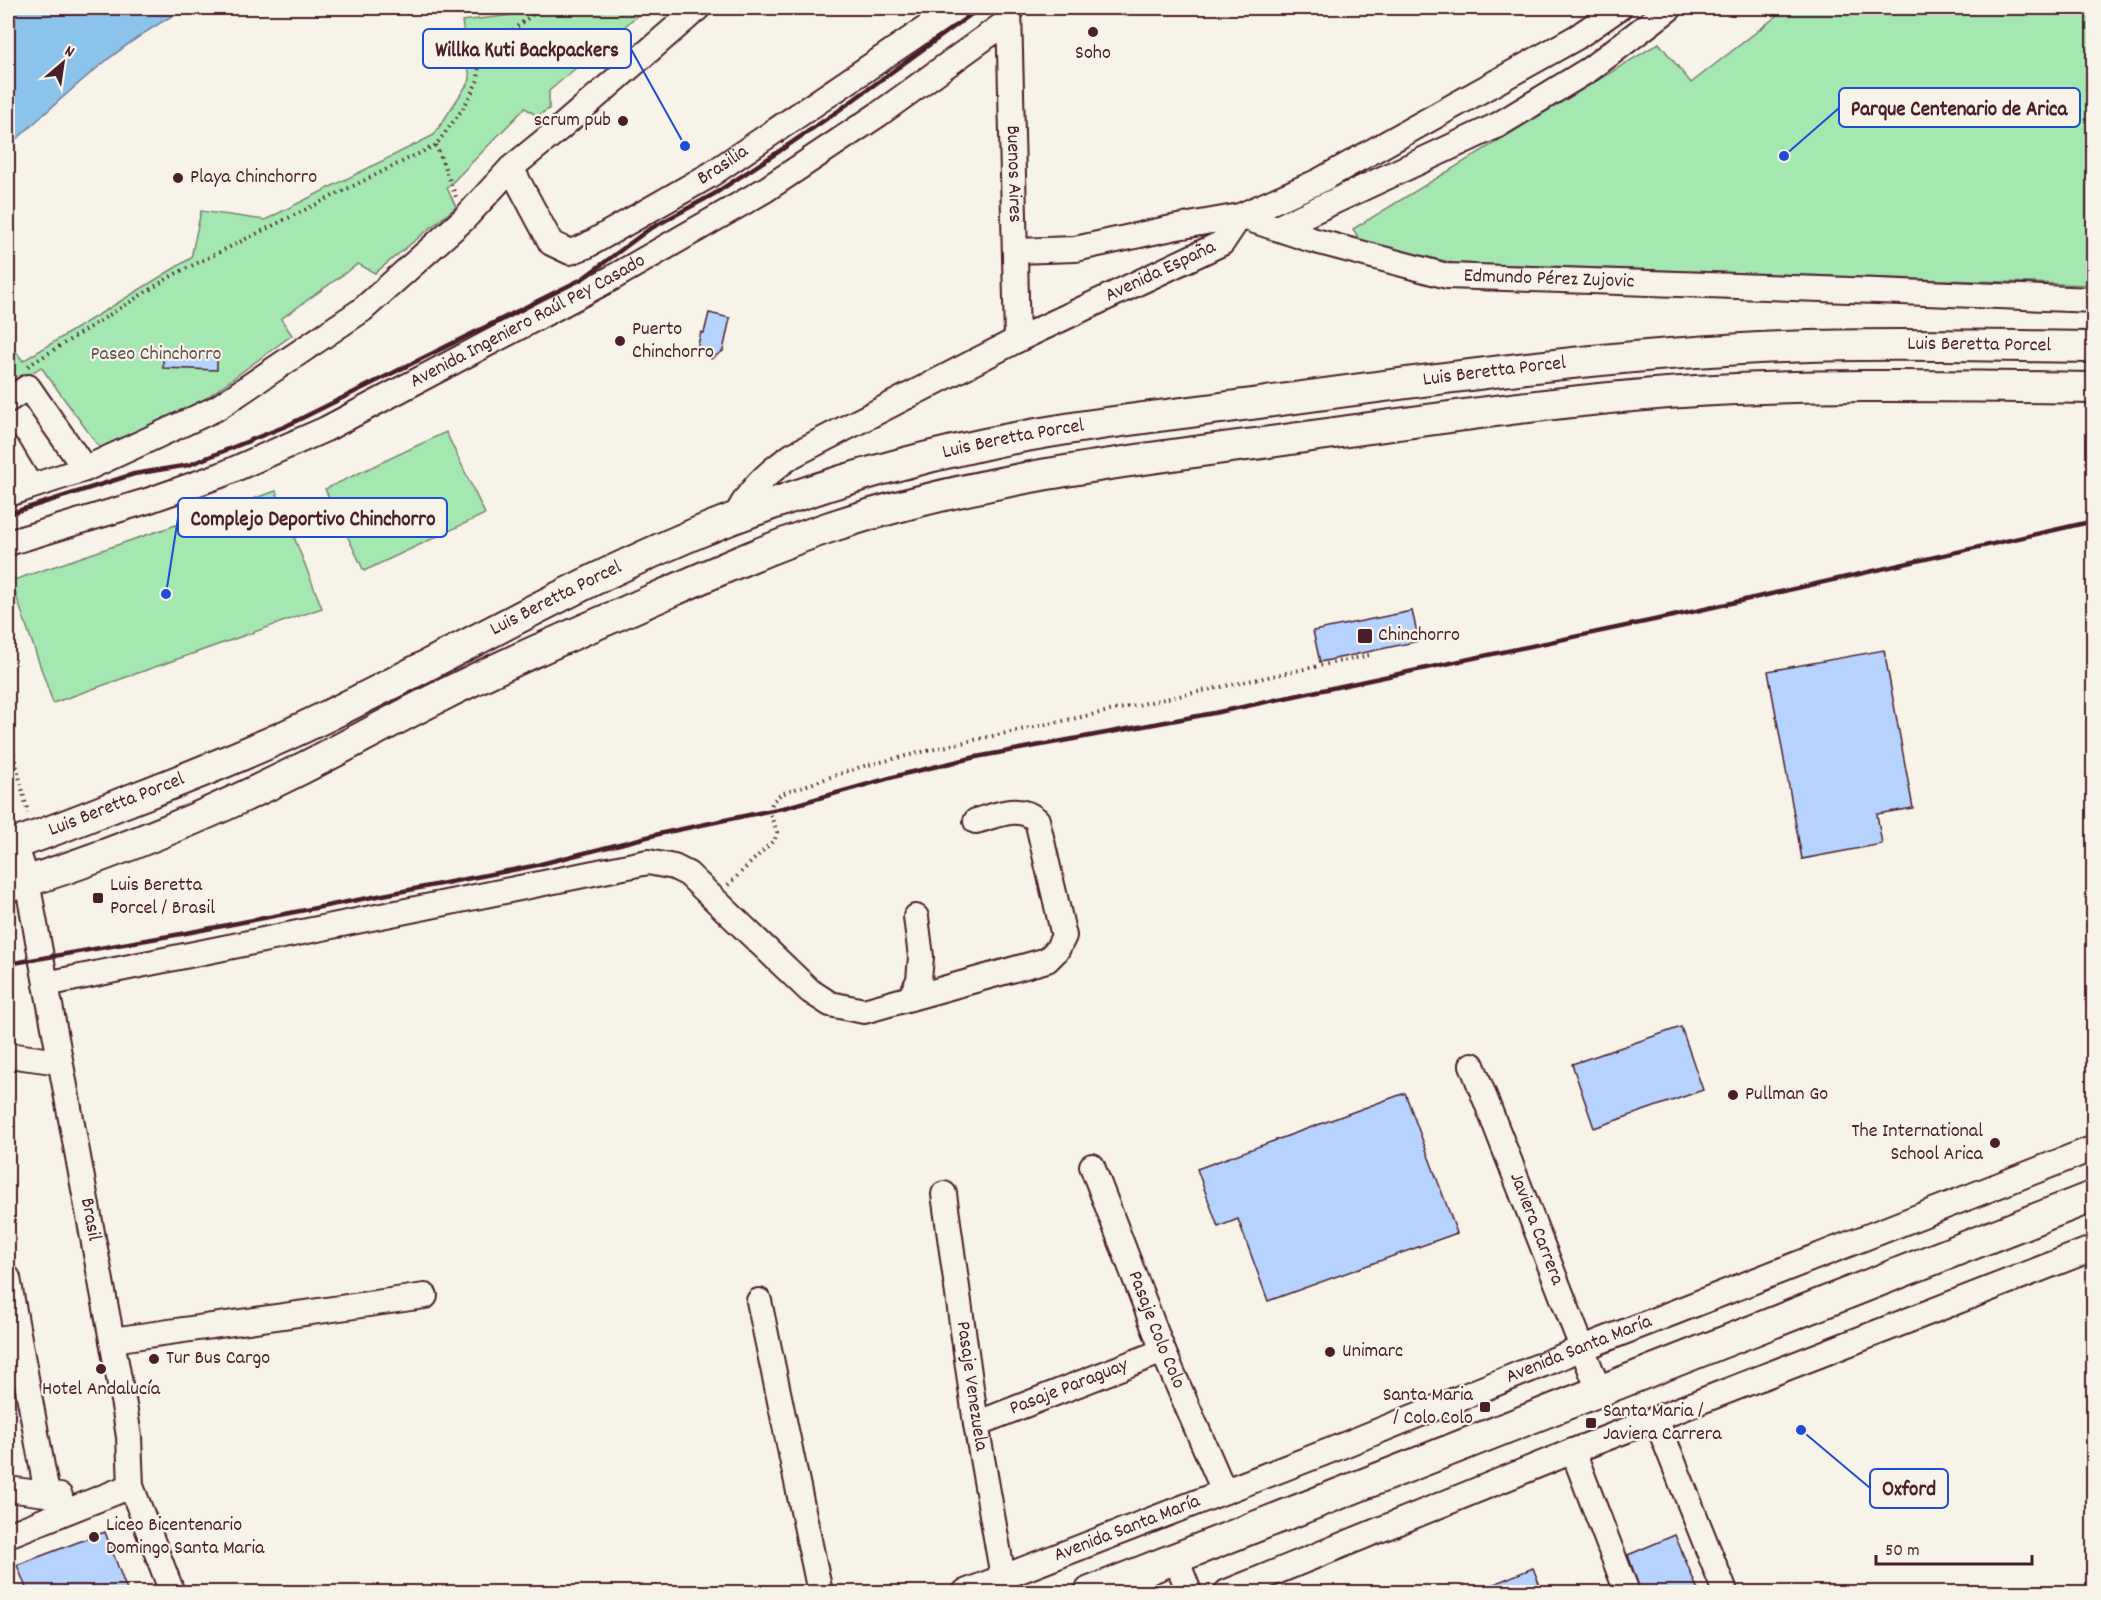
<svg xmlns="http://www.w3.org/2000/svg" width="2101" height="1600" viewBox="0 0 2101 1600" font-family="Dekko,sans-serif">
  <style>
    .green { fill: #a5e7b1; stroke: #78836e; stroke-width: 1.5 }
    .water { fill: #8cc3ea; stroke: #72819e; stroke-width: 1.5 }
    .building { fill: #b6d2ff; stroke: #4a1f2b; stroke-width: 1.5 }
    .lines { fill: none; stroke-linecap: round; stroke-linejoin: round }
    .minor-casing { stroke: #4a1f2b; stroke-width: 28 }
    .major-casing { stroke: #4a1f2b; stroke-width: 34 }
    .path { stroke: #4a1f2b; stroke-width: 4; stroke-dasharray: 1.5 4.5; stroke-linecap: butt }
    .minor { stroke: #f7f3e8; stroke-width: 24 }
    .major { stroke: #f7f3e8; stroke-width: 30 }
    .rail { stroke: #4a1f2b; stroke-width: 4.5 }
    .poi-dot { fill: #4a1f2b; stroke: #f7f3e8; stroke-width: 2 }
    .labels { text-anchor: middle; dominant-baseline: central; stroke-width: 4.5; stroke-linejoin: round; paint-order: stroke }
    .poi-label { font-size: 20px; fill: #4a1f2b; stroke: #f7f3e8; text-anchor: start }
    .street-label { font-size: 20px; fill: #4a1f2b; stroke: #f7f3e8 }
    .park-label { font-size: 20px; fill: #61514c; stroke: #f7f3e8 }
    .leader { fill: none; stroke: #1d4ed8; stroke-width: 2 }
    .callout-dot { fill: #1d4ed8; stroke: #f7f3e8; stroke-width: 2 }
    .callout { fill: #f7f3e8; stroke: #1d4ed8; stroke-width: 2 }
    .callout-label { font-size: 21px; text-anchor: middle; font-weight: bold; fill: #4a1f2b }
  </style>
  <rect width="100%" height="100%" fill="#f7f3e8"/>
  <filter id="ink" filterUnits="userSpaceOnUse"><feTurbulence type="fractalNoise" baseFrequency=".0167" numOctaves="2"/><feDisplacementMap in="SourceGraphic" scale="12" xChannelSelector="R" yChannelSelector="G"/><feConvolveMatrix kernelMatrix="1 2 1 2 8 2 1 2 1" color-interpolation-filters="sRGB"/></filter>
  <g filter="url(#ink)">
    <g class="green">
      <polygon points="530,8 646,8 549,91 549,109 537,116 525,108 447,188 456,207 375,273 358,264 281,319 292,335 190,410 102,451 41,367 8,389 8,341 23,361 191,258 201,211 265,220 434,135 470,80 462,21 521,14"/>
      <polygon points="1787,8 2093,8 2093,285 1453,263 1360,240 1353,229 1659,43 1691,83"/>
      <polygon points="446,432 485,514 364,571 325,489"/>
      <polygon points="276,491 322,608 53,703 11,581"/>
    </g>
    <path class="water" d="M 8,8 L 187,8 C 124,40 71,89 19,137 L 8,145 Z"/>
    <g class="building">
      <polygon points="709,313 730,318 723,351 711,359 706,351 697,349 701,332 704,333"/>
      <polygon points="163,350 217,352 217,370 163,368"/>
      <polygon points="1412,611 1419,641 1320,662 1313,631"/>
      <polygon points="1884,650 1913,808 1877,814 1882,844 1802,859 1768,671"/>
      <polygon points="1681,1027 1703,1090 1594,1128 1572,1064"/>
      <polygon points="1405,1093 1457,1233 1268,1301 1238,1219 1218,1227 1197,1169"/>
      <polygon points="105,1532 128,1593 28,1593 17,1565"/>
      <polygon points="1675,1535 1699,1593 1641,1593 1628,1555"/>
      <polygon points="1533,1568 1543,1593 1474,1593 1474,1592"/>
    </g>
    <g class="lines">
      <g class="minor-casing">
        <g id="minor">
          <path id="s1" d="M 1009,10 L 1017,340"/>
          <path id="s2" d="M 511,168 L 551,243 L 570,252 L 586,246 L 710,175 L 956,8"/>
          <polyline points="1277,228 1498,125 1590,69 1670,8"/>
          <path id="s3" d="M 1015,251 L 1075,249 L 1172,228 L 1240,216 L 1312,240 L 1447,276 L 1877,291 L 2094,300"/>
          <polyline points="8,400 28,387 85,469"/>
          <polyline points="8,449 30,486"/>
          <polyline points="8,494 85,469 217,408 362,310 464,219 511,168 560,128 698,8"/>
          <path id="s4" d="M 736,517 C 747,491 769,471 793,455 L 1017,340 L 1222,243 L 1240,216 L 1319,181 L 1577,37 L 1619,8"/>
          <path id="s5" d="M 8,543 L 147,501 L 221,475 L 326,429 L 612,278 L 765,190 L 879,114 L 1008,21"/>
          <path id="s6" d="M 15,843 L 27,881 L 125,1411 L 129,1437 L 131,1486 L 172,1592"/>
          <path d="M 46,984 L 648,862 L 674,867 L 688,874 L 810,991 L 830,1004 L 864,1011 L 1047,960 L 1057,950 L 1064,936 L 1037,820 C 1018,804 998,815 976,821"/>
          <polyline points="910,998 919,980 921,957 916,917"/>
          <polyline points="8,1055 60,1062"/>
          <path id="s7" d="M 1472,1065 L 1599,1391"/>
          <path id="s8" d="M 1092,1166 L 1163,1351 L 1224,1491"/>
          <path id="s9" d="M 944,1194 L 976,1424 L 1003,1577"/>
          <polyline points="8,1278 47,1494"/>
          <polyline points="759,1301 820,1592"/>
          <polyline points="112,1340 425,1296"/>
          <polyline points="1656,1419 1725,1592"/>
          <path id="s10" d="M 976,1424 L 1163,1351"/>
          <polyline points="1573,1451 1627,1592"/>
          <polyline points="8,1489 60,1496"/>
          <polyline points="8,1535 131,1486"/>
          <polyline points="1176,1559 1189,1592"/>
          <path id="s11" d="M 965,1592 L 1334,1449 L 1583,1348 L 2094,1148"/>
          <polyline points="1227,1592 1573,1451 2094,1248"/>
        </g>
      </g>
      <g class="major-casing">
        <g id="major">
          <path id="s12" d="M 8,846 C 49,833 90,816 130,800 C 195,775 259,749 321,719 C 459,652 591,573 734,518 C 815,487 900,462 985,444 C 1078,424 1173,415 1266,402 C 1447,377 1627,352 1809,346 C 1904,343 1999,346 2094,347"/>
          <path d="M 8,887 C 108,857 207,816 301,769 C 347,746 391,721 437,698 C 502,665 569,636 636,607 C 699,579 762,550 827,528 C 973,479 1126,461 1277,441 C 1407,423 1537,403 1668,393 C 1809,383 1952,386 2094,388"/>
          <polyline points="1090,1592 2094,1196"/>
        </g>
      </g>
      <g class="path">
        <polyline points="436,145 456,197"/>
        <polyline points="28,366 173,275 436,145 464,107 478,80 480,47 505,36 541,8"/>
        <polyline points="8,731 28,813"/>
        <polyline points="728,885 775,839 777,832 769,811 773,801 781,794 860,767 960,743 1370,655"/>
      </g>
      <use href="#minor" class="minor"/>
      <use href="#major" class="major"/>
      <g class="rail">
        <polyline points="8,514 134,474 189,465 286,426 582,279 648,230 714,194 778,152 838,111 980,8"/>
        <polyline points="8,964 181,934 533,866 663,833 787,807 904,774 976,757 1214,713 1687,613 2094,521"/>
      </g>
    </g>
  </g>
  <g class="poi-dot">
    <circle cx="1093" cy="32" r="6"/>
    <circle cx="623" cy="121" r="6"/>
    <circle cx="178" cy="178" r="6"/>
    <circle cx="620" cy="341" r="6"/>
    <rect x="1357" y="628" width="16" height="16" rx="3"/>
    <rect x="92" y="892" width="12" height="12" rx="3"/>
    <circle cx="1733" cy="1095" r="6"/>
    <circle cx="1995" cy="1143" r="6"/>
    <circle cx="1330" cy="1352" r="6"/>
    <circle cx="154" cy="1359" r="6"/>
    <circle cx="101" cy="1369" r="6"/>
    <rect x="1479" y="1401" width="12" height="12" rx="3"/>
    <rect x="1585" y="1417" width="12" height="12" rx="3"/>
    <circle cx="94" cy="1537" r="6"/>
  </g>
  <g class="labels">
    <g class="poi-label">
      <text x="1093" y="54" text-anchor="middle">Soho</text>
      <text x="611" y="121" text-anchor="end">scrum pub</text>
      <text x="190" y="178">Playa Chinchorro</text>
      <text x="632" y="330">Puerto<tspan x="632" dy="23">Chinchorro</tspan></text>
      <text x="1378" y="636">Chinchorro</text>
      <text x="110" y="886">Luis Beretta<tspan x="110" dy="23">Porcel / Brasil</tspan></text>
      <text x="1745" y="1095">Pullman Go</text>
      <text x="1983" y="1132" text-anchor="end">The International<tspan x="1983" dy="23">School Arica</tspan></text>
      <text x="1342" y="1352">Unimarc</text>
      <text x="166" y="1359">Tur Bus Cargo</text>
      <text x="101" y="1390" text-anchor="middle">Hotel Andalucía</text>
      <text x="1473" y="1396" text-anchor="end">Santa Maria<tspan x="1473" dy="23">/ Colo Colo</tspan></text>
      <text x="1603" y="1412">Santa Maria /<tspan x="1603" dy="23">Javiera Carrera</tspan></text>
      <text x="106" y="1526">Liceo Bicentenario<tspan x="106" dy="23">Domingo Santa Maria</tspan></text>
    </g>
    <g class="street-label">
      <text stroke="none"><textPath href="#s2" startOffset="282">Brasilia</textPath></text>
      <text stroke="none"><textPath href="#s1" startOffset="164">Buenos Aires</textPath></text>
      <text stroke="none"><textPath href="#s4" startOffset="496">Avenida España</textPath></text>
      <text stroke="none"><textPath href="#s3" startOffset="546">Edmundo Pérez Zujovic</textPath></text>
      <text stroke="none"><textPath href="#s5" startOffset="567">Avenida Ingeniero Raúl Pey Casado</textPath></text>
      <text stroke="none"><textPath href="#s12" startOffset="2060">Luis Beretta Porcel</textPath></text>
      <text stroke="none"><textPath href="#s12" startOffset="1574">Luis Beretta Porcel</textPath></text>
      <text stroke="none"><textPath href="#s12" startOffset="1088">Luis Beretta Porcel</textPath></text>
      <text stroke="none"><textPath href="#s12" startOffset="602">Luis Beretta Porcel</textPath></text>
      <text stroke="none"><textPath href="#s12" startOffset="116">Luis Beretta Porcel</textPath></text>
      <text stroke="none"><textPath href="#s6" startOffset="384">Brasil</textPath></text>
      <text stroke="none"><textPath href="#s7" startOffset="176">Javiera Carrera</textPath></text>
      <text stroke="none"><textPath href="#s8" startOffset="176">Pasaje Colo Colo</textPath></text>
      <text stroke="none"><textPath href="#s11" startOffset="660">Avenida Santa María</textPath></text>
      <text stroke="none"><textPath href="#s9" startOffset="194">Pasaje Venezuela</textPath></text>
      <text stroke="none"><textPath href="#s10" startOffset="100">Pasaje Paraguay</textPath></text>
      <text stroke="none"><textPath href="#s11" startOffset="174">Avenida Santa María</textPath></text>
    </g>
    <g class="park-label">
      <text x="156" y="355">Paseo Chinchorro</text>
    </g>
  </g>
  <path class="leader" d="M685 146L631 49M1784 156L1839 108M166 594L178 518M1801 1430L1870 1488"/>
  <g class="callout-dot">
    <circle cx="685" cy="146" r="6"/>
    <circle cx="1784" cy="156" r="6"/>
    <circle cx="166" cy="594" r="6"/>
    <circle cx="1801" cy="1430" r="6"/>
  </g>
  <g class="callout">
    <rect x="423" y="29" width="208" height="39" rx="6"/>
    <rect x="1839" y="88" width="241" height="39" rx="6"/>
    <rect x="178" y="498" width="269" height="39" rx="6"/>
    <rect x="1870" y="1469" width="78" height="39" rx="6"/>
  </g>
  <g class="callout-label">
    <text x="527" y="56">Willka Kuti Backpackers</text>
    <text x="1959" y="115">Parque Centenario de Arica</text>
    <text x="313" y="525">Complejo Deportivo Chinchorro</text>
    <text x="1909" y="1495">Oxford</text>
  </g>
  <rect width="2101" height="1600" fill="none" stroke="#f7f3e8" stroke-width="30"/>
  <rect x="15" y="15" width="2071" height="1570" fill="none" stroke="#4a1f2b" stroke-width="2" filter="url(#ink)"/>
  <g transform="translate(63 63) rotate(29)" stroke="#f7f3e8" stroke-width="4.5" paint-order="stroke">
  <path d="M0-4.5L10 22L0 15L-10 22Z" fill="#4a1f2b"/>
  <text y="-9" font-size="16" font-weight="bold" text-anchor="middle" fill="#4a1f2b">N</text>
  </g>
  <path d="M1876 1555v9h156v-9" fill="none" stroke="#4a1f2b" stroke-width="3"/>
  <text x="1885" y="1555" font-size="18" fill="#4a1f2b" stroke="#f7f3e8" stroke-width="4.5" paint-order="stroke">50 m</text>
</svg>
